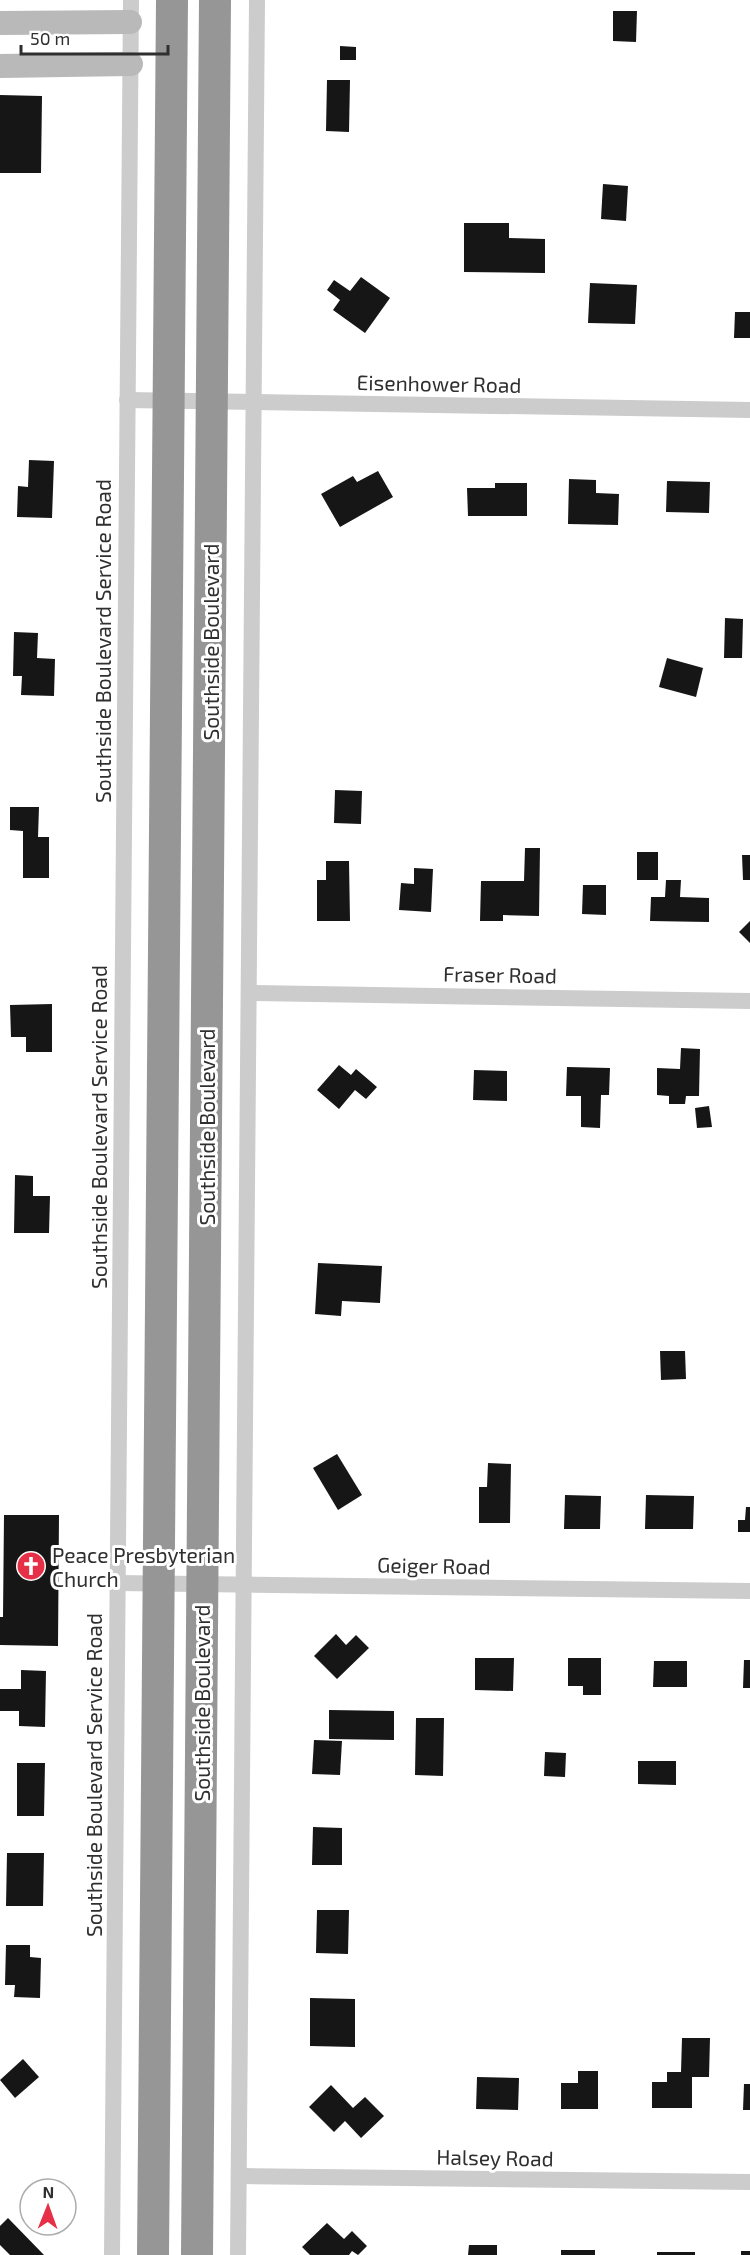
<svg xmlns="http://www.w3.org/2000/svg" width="750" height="2255" viewBox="0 0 750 2255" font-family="'Exo 2',sans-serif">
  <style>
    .building { fill: #161616 }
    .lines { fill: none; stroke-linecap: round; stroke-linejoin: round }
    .street { stroke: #ccc; stroke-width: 16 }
    .secondary { stroke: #b9b9b9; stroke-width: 24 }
    .highway { stroke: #969696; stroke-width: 32 }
    .labels { text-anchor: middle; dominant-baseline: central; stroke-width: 6; stroke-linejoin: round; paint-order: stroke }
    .street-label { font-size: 21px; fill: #2f2f2f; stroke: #fff }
    .poi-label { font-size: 21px; fill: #2f2f2f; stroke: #fff; text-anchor: start }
  </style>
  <rect width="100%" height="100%" fill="#fff"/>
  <g class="building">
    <polygon points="613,11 637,11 636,42 613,41"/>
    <polygon points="340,46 356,47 356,60 340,60"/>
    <polygon points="327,80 350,80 349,132 326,131"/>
    <polygon points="0,95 42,96 41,173 0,173"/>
    <polygon points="603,184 628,186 626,221 601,219"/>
    <polygon points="464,223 509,223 509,238 545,239 545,273 464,272"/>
    <polygon points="361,277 390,298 365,333 333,310 340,300 327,290 334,280 350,291"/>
    <polygon points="590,283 637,285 635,324 588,323"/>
    <polygon points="735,312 750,312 750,338 734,338"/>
    <polygon points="29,460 54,461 52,518 17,517 18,486 28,487"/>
    <polygon points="378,471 393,497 340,527 321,494 353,476 357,482"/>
    <polygon points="569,479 596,480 596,493 619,494 618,525 568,524"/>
    <polygon points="667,481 710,482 709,513 666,512"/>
    <polygon points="495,483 527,483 527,516 468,516 467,488 495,488"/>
    <polygon points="725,618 743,619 742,658 724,658"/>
    <polygon points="14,632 38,633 37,658 55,659 54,696 21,695 22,676 13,676"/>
    <polygon points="667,658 703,668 696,697 659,687"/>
    <polygon points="335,790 362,791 361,824 334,823"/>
    <polygon points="10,807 39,807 38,837 49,837 49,878 23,878 23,831 10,830"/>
    <polygon points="525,848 540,848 539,916 503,915 503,921 480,921 481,881 524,881"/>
    <rect x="637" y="852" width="21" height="28"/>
    <polygon points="742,855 750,855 750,880 743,880"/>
    <polygon points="326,861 349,861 350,921 317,921 317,880 326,880"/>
    <polygon points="414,868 433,869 431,912 399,910 401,883 414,884"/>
    <polygon points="666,880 681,880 680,897 709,898 709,922 650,921 651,897 665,897"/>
    <polygon points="583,885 606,885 606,915 582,914"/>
    <polygon points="750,921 750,943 739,932"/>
    <polygon points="52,1004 52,1052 26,1052 26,1037 11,1037 10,1005"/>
    <polygon points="681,1048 700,1049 699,1096 686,1096 685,1104 669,1104 669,1096 657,1095 657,1068 680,1069"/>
    <polygon points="339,1065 351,1075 356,1069 377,1087 366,1099 355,1090 339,1109 317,1090"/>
    <polygon points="567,1067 610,1068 609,1095 601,1095 600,1128 581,1127 581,1096 566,1096"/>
    <polygon points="474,1070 507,1071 507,1101 473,1100"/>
    <polygon points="709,1106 712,1127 697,1128 695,1108"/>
    <polygon points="15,1175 33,1176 33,1196 50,1196 49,1233 14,1233"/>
    <polygon points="318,1263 382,1266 380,1303 342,1301 341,1316 315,1314"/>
    <polygon points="660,1351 685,1351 686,1379 661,1380"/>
    <polygon points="337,1454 362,1495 338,1510 313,1468"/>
    <polygon points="488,1463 511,1464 510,1523 479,1523 479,1487 487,1487"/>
    <polygon points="565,1495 601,1496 600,1529 564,1529"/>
    <polygon points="646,1495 694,1496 693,1529 645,1529"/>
    <polygon points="746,1507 750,1507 750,1532 738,1532 738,1520 745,1520"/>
    <polygon points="4,1515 59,1515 58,1646 0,1645 0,1617 3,1617"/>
    <polygon points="336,1634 346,1645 356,1635 369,1648 337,1679 314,1656"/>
    <polygon points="475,1658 514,1658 513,1691 475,1690"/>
    <polygon points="568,1658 601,1658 601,1695 583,1695 583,1686 568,1686"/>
    <polygon points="744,1660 750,1660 750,1688 743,1688"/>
    <polygon points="654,1661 687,1661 687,1687 653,1687"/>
    <polygon points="21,1670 46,1671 45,1727 19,1726 19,1711 0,1711 0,1689 21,1689"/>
    <polygon points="329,1710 394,1711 394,1740 329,1739"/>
    <polygon points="416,1718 444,1718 443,1776 415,1775"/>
    <polygon points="314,1740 342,1741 340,1775 312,1774"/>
    <polygon points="545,1752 566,1753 565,1777 544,1776"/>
    <polygon points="638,1761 676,1761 676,1785 638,1784"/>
    <polygon points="17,1763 45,1763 44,1816 17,1816"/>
    <polygon points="313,1827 342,1828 342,1865 312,1865"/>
    <polygon points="7,1853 44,1853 43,1906 6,1906"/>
    <polygon points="317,1910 349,1910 348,1954 316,1953"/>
    <polygon points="6,1945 30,1945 30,1957 41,1958 40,1998 14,1997 15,1985 5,1985"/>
    <polygon points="310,1998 355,1999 355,2047 310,2046"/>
    <polygon points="682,2038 710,2038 709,2077 692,2077 692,2108 652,2108 652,2082 667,2082 667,2072 681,2072"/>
    <polygon points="23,2059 39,2077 15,2098 0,2080"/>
    <polygon points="578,2071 598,2071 598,2109 561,2109 561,2083 578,2083"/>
    <polygon points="477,2077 519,2078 518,2110 476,2109"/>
    <polygon points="744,2084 750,2084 750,2110 743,2110"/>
    <polygon points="331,2085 353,2108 365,2097 384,2116 361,2138 345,2121 334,2132 309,2107"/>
    <polygon points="8,2218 44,2255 10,2255 0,2245 0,2226"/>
    <polygon points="327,2223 344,2239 352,2231 367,2246 358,2255 352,2251 349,2255 310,2255 302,2247"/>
    <polygon points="469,2245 497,2245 497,2255 468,2255"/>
    <rect x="561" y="2250" width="34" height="5"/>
    <rect x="741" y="2251" width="9" height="4"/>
    <rect x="657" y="2252" width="38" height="3"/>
  </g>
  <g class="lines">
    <g class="street">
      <polyline points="127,400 750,410"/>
      <polyline points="249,993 750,1001"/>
      <polyline points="117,1583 750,1591"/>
      <polyline points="239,2176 750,2182"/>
      <polyline points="112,2255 131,0"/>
      <polyline points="238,2255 257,0"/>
    </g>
    <g class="secondary">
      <polyline points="0,23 130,22"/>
      <polyline points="0,66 131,64"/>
    </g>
    <g class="highway">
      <polyline points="153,2255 172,0"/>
      <polyline points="197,2255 215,0"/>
    </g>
  </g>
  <defs>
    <g id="church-disc" transform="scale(1.5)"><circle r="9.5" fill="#e63048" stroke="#fff"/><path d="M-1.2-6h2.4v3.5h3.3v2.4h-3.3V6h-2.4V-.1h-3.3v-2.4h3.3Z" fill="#fff"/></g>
  </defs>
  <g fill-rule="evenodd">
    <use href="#church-disc" x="31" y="1566"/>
  </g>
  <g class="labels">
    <g class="street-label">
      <text transform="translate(439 383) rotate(1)">Eisenhower Road</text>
      <text transform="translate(102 641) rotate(-90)">Southside Boulevard Service Road</text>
      <text transform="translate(210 642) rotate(-90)">Southside Boulevard</text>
      <text transform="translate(500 974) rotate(1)">Fraser Road</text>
      <text transform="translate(98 1127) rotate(-90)">Southside Boulevard Service Road</text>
      <text transform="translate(206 1127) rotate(-90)">Southside Boulevard</text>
      <text transform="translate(434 1565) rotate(1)">Geiger Road</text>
      <text transform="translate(201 1703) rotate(-90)">Southside Boulevard</text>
      <text transform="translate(93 1775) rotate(-90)">Southside Boulevard Service Road</text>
      <text transform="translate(495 2157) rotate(1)">Halsey Road</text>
    </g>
    <g class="poi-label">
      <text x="52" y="1554">Peace Presbyterian<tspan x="52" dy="24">Church</tspan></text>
    </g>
  </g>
  <g transform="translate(48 2207) rotate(1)"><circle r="28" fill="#ffffff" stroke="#acacac" stroke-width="1.5"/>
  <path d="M0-4.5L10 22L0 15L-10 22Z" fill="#e63048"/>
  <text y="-9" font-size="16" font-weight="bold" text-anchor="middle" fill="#2f2f2f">N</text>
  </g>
  <path d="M21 45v9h147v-9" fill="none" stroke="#2f2f2f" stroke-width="3"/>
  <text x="30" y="45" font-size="18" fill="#2f2f2f" stroke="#ffffff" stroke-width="4.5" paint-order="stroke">50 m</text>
</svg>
